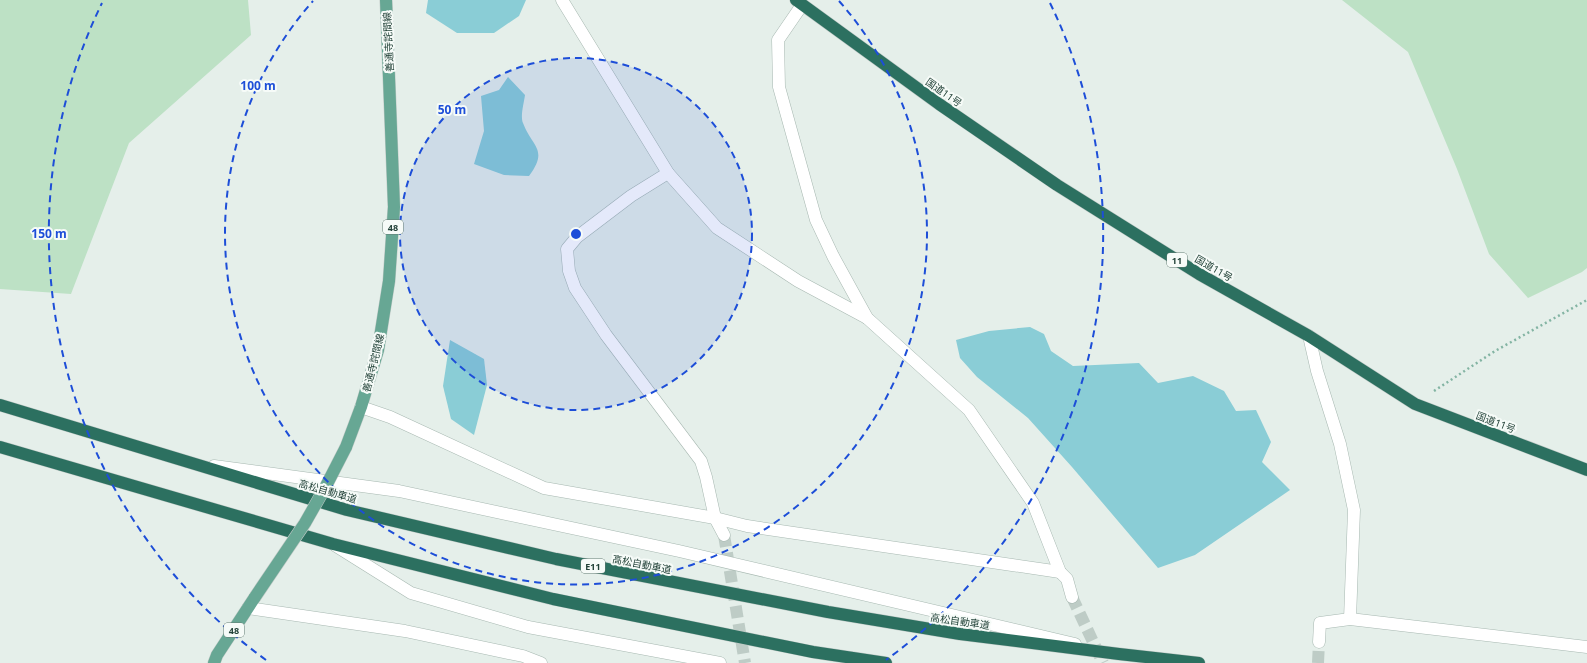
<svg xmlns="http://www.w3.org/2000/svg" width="1587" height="663" viewBox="0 0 1587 663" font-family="'Noto Sans','Noto Sans JP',sans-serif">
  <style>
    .green { fill: #bde1c5 }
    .water { fill: #8acdd6 }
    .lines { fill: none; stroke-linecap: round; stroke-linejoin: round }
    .street-tunnel { stroke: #beccc6; stroke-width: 12; stroke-dasharray: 12 6; stroke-linecap: butt }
    .lane-casing { stroke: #a7b8b1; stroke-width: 13 }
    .street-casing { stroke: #a7b8b1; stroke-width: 13 }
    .primary-casing { stroke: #c1cac7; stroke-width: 13 }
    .highway-casing { stroke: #c1cac7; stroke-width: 13 }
    .path { stroke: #83b4a3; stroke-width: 2.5; stroke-dasharray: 2 3; stroke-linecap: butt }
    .lane { stroke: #fff; stroke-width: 12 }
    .street { stroke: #fff; stroke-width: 12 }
    .primary { stroke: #67a794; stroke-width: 12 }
    .highway { stroke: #2c7060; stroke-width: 12 }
    .primary-bridge-casing { stroke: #c1cac7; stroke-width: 13; stroke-linecap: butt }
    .primary-bridge { stroke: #67a794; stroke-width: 12 }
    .ring { fill: none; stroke: #1d4ed8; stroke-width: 2; stroke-dasharray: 7 5 }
    .labels { text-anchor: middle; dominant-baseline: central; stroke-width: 4; stroke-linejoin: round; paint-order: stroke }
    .shield { fill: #f6fbf8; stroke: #627a72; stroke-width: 1 }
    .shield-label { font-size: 9px; font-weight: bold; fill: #224238 }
    .street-label { font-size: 10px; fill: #224238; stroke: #f6fbf8 }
    .centre { fill: #1d4ed8; stroke: #f6fbf8; stroke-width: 2 }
    .ring-label { font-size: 12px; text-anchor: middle; font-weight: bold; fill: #1d4ed8; stroke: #f6fbf8; stroke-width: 4; stroke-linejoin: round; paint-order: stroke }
  </style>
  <rect width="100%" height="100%" fill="#e5efea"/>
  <g class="green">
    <polygon points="0,0 248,0 251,35 129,143 71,294 0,289"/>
    <polygon points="1342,0 1587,0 1587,268 1582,272 1528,298 1489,254 1457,169 1408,52"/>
  </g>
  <g class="water">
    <polygon points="428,0 526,0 519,16 494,33 457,33 426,13"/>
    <path d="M 508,77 L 525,95 C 524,103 520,116 523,123 C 532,147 549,149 529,176 L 504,175 L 474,164 L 484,131 L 481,96 L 499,90 Z"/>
    <polygon points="1030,327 1044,334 1051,351 1073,366 1139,363 1158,383 1193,376 1224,391 1236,411 1256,410 1271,442 1262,462 1290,490 1195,555 1158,568 1072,467 1028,418 977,377 960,358 956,340 989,331"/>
    <polygon points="450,340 484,359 487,385 474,435 451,419 443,386"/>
  </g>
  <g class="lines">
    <g class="street-tunnel">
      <polyline points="724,535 745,663"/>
      <polyline points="1072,597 1103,663"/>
      <polyline points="1318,663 1319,642"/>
    </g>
    <g class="lane-casing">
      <g id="lane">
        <polyline points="214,466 399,491 679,551 1075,644"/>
        <polyline points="336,546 411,593 528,627 720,663"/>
      </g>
    </g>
    <g class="street-casing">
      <g id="street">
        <polyline points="562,0 668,173 717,228 798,281 867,318 969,410 1033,503 1060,572 1067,579 1072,597"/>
        <polyline points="802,5 778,40 779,87 816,220 833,256 867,318"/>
        <polyline points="668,173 631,196 577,237 567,249 569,271 575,288 606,335 701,461 706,477 715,518 724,535"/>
        <polyline points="1309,336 1317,371 1340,444 1354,510 1350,619"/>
        <polyline points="361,407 390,417 544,488 715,518 747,526 1060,572"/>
        <polyline points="248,608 405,631 523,656 541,663"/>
        <polyline points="1319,642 1320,623 1350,619 1587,647"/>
      </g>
    </g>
    <g class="primary-casing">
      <g id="primary">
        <polyline points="346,447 361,407 378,350 389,281 394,207 386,0"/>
        <polyline points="214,663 217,655 255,597"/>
      </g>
    </g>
    <g class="highway-casing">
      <g id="highway">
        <polyline points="796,0 939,104 1057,185 1199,274 1309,336 1415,404 1587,470"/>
        <polyline points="0,405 347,510 556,559 828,612 960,634 1119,654 1199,663"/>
        <polyline points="0,447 333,544 553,599 813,652 886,663"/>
      </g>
    </g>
    <polyline class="path" points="1434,391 1495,351 1587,300"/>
    <use href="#lane" class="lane"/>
    <use href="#street" class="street"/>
    <use href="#primary" class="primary"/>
    <use href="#highway" class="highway"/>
    <g class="primary-bridge-casing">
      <polyline id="primary-bridge" points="255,597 305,523 326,486 346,447"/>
    </g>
    <use href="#primary-bridge" class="primary-bridge"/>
  </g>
  <circle cx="576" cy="234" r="176" fill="#1d4ed8" fill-opacity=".12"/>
  <g class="ring">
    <circle cx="576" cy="234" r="176"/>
    <path d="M839 1A351 351 0 1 1 313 1"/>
    <path d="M266 660A527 527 0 0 1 102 3M1050 3A527 527 0 0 1 886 660"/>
  </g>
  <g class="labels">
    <g class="shield">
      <rect x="383" y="220" width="20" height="14" rx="3"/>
      <rect x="1167" y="253" width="20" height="14" rx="3"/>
      <rect x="581" y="559" width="24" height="14" rx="3"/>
      <rect x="224" y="623" width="20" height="14" rx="3"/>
    </g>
    <g class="shield-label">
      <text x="393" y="227">48</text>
      <text x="1177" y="260">11</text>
      <text x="593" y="566">E11</text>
      <text x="234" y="630">48</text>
    </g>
    <g class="street-label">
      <text transform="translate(388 42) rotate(-93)">善通寺詫間線</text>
      <text transform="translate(944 92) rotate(35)">国道11号</text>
      <text transform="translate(1214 268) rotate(30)">国道11号</text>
      <text transform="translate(373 363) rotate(-76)">善通寺詫間線</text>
      <text transform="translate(1496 422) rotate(21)">国道11号</text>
      <text transform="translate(328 491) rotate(16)">高松自動車道</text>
      <text transform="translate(642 564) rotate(11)">高松自動車道</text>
      <text transform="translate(960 621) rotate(8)">高松自動車道</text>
    </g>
  </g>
  <circle cx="576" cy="234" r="6" class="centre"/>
  <g class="ring-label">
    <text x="258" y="90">100 m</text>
    <text x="452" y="114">50 m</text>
    <text x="49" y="238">150 m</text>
  </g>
</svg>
